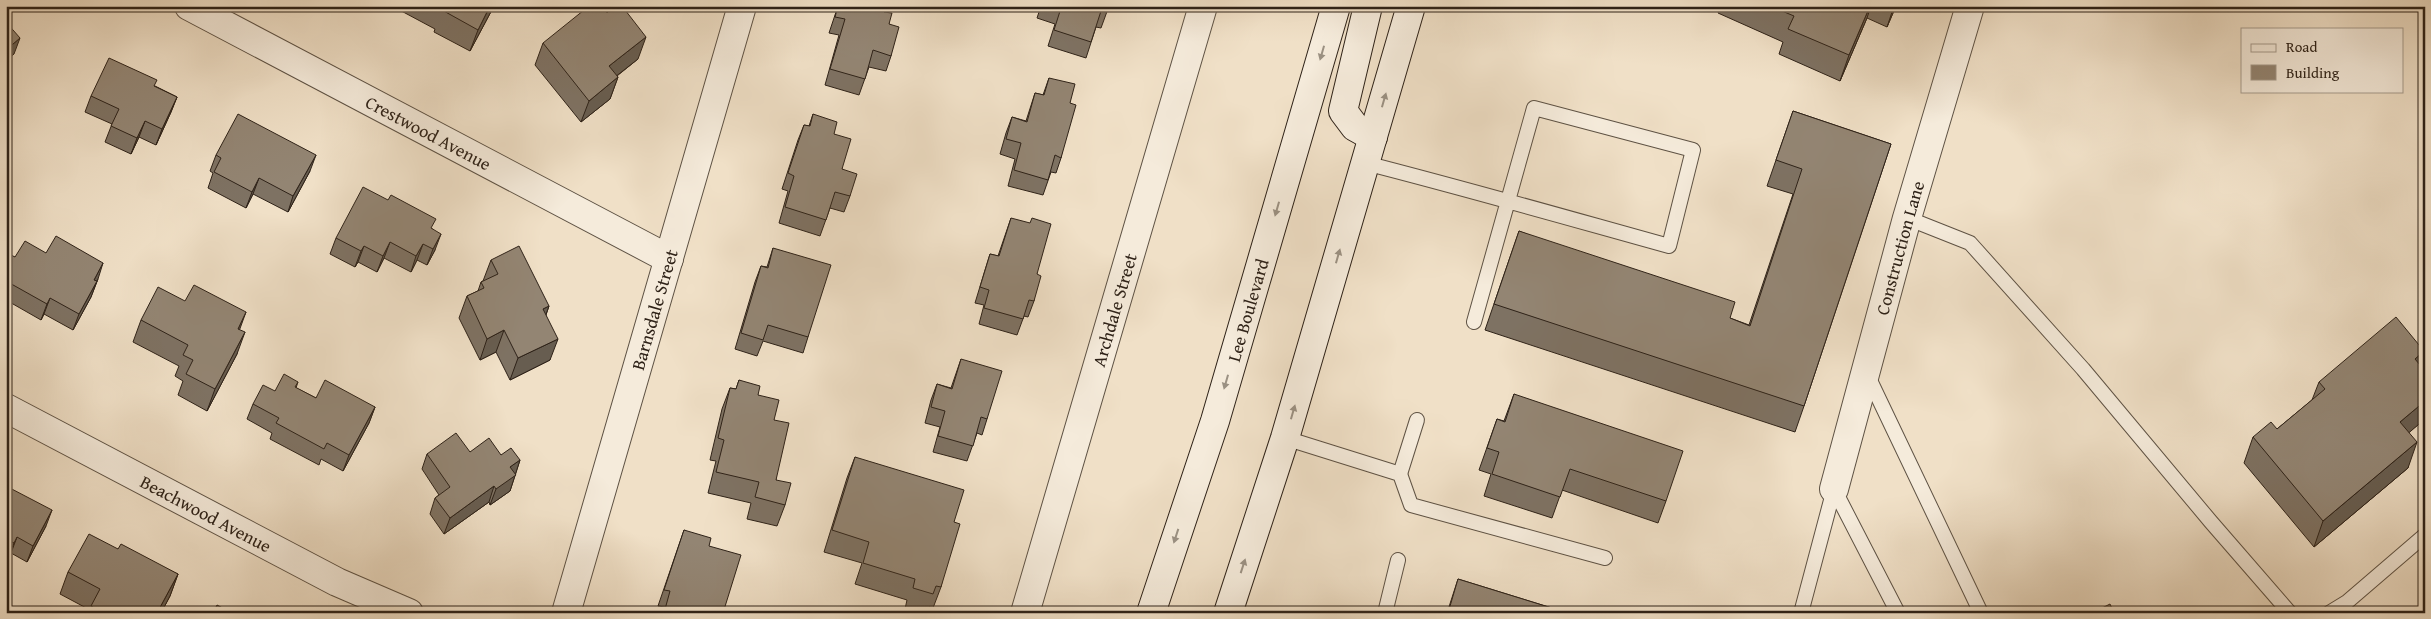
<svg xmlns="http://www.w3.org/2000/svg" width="2431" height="619" viewBox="0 0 2431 619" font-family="'Gentium Book Plus',serif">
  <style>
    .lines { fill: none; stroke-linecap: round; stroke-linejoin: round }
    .lane-casing { stroke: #5e5244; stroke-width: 16 }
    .street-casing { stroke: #5e5244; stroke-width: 30 }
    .secondary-casing { stroke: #2e2218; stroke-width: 30 }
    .lane { stroke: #f5ebdb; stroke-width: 14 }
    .street { stroke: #f5ebdb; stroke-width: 28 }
    .secondary { stroke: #f5ebdb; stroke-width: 28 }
    .wall { fill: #7e7263; stroke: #2e2218 }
    .shaded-wall { fill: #675d50; stroke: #2e2218 }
    .building { fill: #938573; stroke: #2e2218 }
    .oneway { fill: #9b9183 }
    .labels { text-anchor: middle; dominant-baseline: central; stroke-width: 4; stroke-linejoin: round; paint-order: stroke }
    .street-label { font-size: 18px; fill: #2e2218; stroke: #f5ebdb }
  </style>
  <rect width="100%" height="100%" fill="#f0e0c7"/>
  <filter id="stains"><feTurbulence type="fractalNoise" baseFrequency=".004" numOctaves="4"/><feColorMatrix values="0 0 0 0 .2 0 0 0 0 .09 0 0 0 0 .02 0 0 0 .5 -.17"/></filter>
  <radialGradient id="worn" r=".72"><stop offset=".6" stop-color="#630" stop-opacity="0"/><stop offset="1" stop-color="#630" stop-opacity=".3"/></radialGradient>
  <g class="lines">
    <g class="lane-casing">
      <g id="lane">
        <path d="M 1365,163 C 1467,189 1568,218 1669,246 L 1693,150 L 1534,108 L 1474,322"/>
        <polyline points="1907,218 1970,243 2083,369 2211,522 2290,613"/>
        <polyline points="1867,374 1981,613"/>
        <polyline points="1285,438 1400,474 1411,505 1605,558"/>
        <polyline points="1400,474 1417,420"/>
        <polyline points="1834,489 1898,613"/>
        <polyline points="1385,613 1398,560"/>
        <polyline points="1801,613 1834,489"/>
        <polyline points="2329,613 2347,602 2425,535"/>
      </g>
    </g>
    <g class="street-casing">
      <g id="street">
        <path id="s1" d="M 189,6 L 669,259"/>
        <path id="s2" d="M 6,408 L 337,582 L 409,613"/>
        <path id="s3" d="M 1834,489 L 1907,218 L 1970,6"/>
        <path id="s4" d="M 566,613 L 742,6"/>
        <path id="s5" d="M 1025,613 L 1203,6"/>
      </g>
    </g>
    <g class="secondary-casing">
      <g id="secondary">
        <polyline points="1368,6 1343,111 1355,127 1373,137"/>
        <path id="s6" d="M 1151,613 L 1215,421 L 1336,6"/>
        <polyline points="1228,613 1285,438 1411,6"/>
      </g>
    </g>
    <use href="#lane" class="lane"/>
    <use href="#street" class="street"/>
    <use href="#secondary" class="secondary"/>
  </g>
  <g class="wall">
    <polygon points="392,6 494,6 470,51 434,32 435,29"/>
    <polygon points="838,6 886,6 884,12 889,24 891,56 886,71 869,67 859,95 825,85 839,35 829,33"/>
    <polygon points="1041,6 1109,6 1101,28 1096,27 1086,58 1048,46 1055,24 1037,18"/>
    <polygon points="1721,6 1896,6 1887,27 1867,18 1840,81 1779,54 1783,42 1718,13"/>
    <polygon points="543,43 638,59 617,76 618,77 610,99 581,122 535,65"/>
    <polygon points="1049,78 1070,103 1061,158 1056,173 1051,172 1043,195 1008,186 1015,159 1000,154 1006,133 1012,117 1026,121 1035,93 1043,95"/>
    <polygon points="155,86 177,97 171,112 156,145 139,137 131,154 105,142 112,124 85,112 91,96"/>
    <polygon points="1793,111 1891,144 1804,406 1795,432 1485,330 1519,231 1730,318 1749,325 1793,194 1767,186"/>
    <polygon points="813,114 834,134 842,169 850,196 844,212 830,208 820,236 779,223 788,191 782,189 798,140 804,125 809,126"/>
    <polygon points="216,155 310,171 288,212 253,194 246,208 208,188 213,173 210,171"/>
    <polygon points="1011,218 1037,274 1034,301 1028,317 1024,316 1017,335 979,324 984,305 975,303 985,270 990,254 998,256"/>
    <polygon points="433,229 435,250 427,265 417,260 411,272 384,258 377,272 358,262 355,267 330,254 336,238"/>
    <polygon points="773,248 808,337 803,353 763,341 757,356 735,349 755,282 761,266 767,267"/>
    <polygon points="15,257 98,279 91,297 73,330 44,314 41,320 6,300 6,259"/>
    <polygon points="491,260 549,306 546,315 550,360 510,380 496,352 480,360 459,318 467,296 478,291 481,282 483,281"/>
    <polygon points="141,320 240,330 237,354 207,411 178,395 183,381 175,376 179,366 133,342"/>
    <polygon points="2424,351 2419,364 2425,419 2409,432 2408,468 2314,547 2244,463 2253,437 2277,429 2312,400 2319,382"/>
    <polygon points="961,359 987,419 982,435 977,433 967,461 933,452 940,427 925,423 931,400 937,384 951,388"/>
    <polygon points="739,380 758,395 774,420 776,480 785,505 777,526 747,519 751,503 708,493 716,461 710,460 722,409 730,388 736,389"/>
    <polygon points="298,382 296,388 316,398 375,407 369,423 343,471 321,459 319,465 270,439 272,433 247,419 253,404 275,391"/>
    <polygon points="1514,394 1666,501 1658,523 1562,490 1552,518 1484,496 1491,474 1479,470 1497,419 1504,421"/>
    <polygon points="470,452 501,455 520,460 510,491 490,505 489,502 444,534 430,514 435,498 439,495 422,469 427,454"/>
    <polygon points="855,457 954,522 941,587 933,608 929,607 927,613 915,613 905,609 907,600 855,584 862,563 824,552 847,478"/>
    <polygon points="6,486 46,526 27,562 11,553 8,558 6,558"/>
    <polygon points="684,530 709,546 723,613 663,613 665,607 658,606"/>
    <polygon points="118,549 178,574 170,596 161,613 89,613 90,610 60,594 68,572"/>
    <polygon points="1458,579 1568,613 1447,613"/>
  </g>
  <g class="shaded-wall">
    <polygon points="490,6 494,6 470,51 478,30"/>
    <polygon points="1870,6 1871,6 1867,18 1840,81 1849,55"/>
    <polygon points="1894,6 1896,6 1887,27"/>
    <polygon points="646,37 638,59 601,88 609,66"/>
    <polygon points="20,38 14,54 6,61 6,50"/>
    <polygon points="618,77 610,99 581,122 589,101"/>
    <polygon points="177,97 171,112 156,145 162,129"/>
    <polygon points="145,121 139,137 131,154 137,138"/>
    <polygon points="316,155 310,171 288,212 293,196"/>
    <polygon points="259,178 253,194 246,208 252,192"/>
    <polygon points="441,234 435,250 427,265 433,249"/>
    <polygon points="390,242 384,258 377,272 383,256"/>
    <polygon points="423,244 417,260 411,272 416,256"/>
    <polygon points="364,246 358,262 355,267 361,251"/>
    <polygon points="103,263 98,279 88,295 94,280"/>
    <polygon points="97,281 91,297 73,330 79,314"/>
    <polygon points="50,298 44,314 41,320 47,304"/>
    <polygon points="549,306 541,328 543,309"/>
    <polygon points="246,312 238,334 238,329"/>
    <polygon points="504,330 496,352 480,360 487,339"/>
    <polygon points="245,332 237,354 207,411 215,389"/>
    <polygon points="558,339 550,360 510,380 518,358"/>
    <polygon points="2424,351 2415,376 2415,359"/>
    <polygon points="2425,401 2425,419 2391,448 2400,422"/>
    <polygon points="375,407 369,423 343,471 349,455"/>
    <polygon points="2417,442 2408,468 2314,547 2323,521"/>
    <polygon points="520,460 510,491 490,505 496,489 510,467"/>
    <polygon points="494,486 489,502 444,534 450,518"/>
    <polygon points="52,510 46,526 27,562 33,546"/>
    <polygon points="17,537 11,553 8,558 14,543"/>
    <polygon points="178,574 170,596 161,613 157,613"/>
  </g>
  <g class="building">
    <polygon points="441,6 490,6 478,30 442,10 444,8"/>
    <polygon points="589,6 602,6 607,13 614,6 622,6 646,37 609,66 618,77 589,101 543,43"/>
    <polygon points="838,6 886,6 884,12 892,13 889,24 899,27 891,56 873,50 865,79 830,69 845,19 835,17"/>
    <polygon points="1055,6 1109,6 1107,12 1101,11 1091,42 1054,30 1061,8"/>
    <polygon points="1770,6 1870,6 1849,55 1788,29 1794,16"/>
    <polygon points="6,22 20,38 6,50"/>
    <polygon points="109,58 157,80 154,86 177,97 162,129 145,121 137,138 111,126 119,109 91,96"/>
    <polygon points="1049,78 1075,84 1070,103 1076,105 1061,158 1055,155 1048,180 1014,170 1021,143 1006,139 1012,117 1027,122 1035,93 1044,95"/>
    <polygon points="1793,111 1891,144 1804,406 1494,304 1519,231 1735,302 1730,318 1750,326 1802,169 1776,160"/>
    <polygon points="238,114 316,155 293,196 259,178 252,192 214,172 221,158 216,155"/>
    <polygon points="813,114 837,122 834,134 851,139 842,169 857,174 850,196 835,192 826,220 785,207 794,176 788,173 804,125 810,126"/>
    <polygon points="363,187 388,200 391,195 436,219 431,228 441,234 433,249 423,244 416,256 390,242 383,256 364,246 361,251 336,238"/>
    <polygon points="1011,218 1030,223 1032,218 1051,224 1037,274 1041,276 1034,301 1029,300 1023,319 984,308 989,290 980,287 990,254 999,256"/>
    <polygon points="56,236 103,263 94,280 97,281 79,314 50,298 47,304 6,281 6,259 9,254 15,257 25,241 46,253"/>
    <polygon points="519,246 549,306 543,309 558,339 518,358 504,330 487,339 467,296 484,288 481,282 498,274 491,260"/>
    <polygon points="773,248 831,265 808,337 768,325 763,340 741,333 761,266 768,268"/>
    <polygon points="194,285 246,312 238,329 245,332 215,389 186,374 193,360 183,355 188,345 141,320 158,287 185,301"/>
    <polygon points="2396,317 2424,351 2415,359 2425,371 2425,401 2400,422 2417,442 2323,521 2253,437 2271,422 2277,429 2325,389 2319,382"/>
    <polygon points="961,359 1002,371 987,419 981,417 973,446 938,436 945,411 931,407 937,384 952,389"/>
    <polygon points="284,374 298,382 295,387 316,398 325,380 375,407 349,455 327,443 324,449 276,423 279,418 253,404 263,385 275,391"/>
    <polygon points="739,380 760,386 758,395 779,400 774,420 789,423 776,480 791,483 785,505 755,497 759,482 716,472 724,440 718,438 730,388 736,389"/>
    <polygon points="1514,394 1683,451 1666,501 1570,469 1560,497 1492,474 1499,452 1487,448 1497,419 1505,422"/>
    <polygon points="456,433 470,452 489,438 501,455 511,448 520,460 510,467 516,475 496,489 494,486 450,518 435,498 450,487 427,454"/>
    <polygon points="855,457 964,490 954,522 960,524 941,587 936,586 933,594 913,588 915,579 863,563 869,542 832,530"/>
    <polygon points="6,486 52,510 33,546 17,537 14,543 6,539"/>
    <polygon points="684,530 711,538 709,546 741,555 723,613 664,613 670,591 664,590"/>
    <polygon points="89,534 118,549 121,544 178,574 157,613 103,613 91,606 100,589 68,572"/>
    <polygon points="1458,579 1568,613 1448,613"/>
    <polygon points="2110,604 2114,613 2092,613"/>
    <polygon points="217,605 232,613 213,613"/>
  </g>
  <defs><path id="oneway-solid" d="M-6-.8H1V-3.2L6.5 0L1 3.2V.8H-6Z" transform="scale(1.25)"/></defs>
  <g class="oneway">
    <use href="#oneway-solid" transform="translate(1322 53) rotate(106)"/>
    <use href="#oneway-solid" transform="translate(1384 100) rotate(-74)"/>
    <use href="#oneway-solid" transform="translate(1277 209) rotate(106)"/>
    <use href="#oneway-solid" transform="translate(1338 256) rotate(-74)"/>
    <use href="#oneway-solid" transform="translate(1226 382) rotate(106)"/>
    <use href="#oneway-solid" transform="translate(1293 412) rotate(-74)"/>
    <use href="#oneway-solid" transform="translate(1176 536) rotate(108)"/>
    <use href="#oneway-solid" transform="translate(1243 566) rotate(-72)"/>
  </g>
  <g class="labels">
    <g class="street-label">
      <text stroke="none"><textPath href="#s1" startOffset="271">Crestwood Avenue</textPath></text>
      <text stroke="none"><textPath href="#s3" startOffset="250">Construction Lane</textPath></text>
      <text stroke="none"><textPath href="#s5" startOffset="316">Archdale Street</textPath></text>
      <text stroke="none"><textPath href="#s4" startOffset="316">Barnsdale Street</textPath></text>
      <text stroke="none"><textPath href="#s6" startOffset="318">Lee Boulevard</textPath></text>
      <text stroke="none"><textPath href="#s2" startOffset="226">Beachwood Avenue</textPath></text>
    </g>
  </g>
  <rect width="2431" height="619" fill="none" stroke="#f0e0c7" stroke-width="25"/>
  <rect x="8" y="8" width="2416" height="604" fill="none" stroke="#2e2218" stroke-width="2.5"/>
  <rect x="12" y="12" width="2406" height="594" fill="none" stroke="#2e2218"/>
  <rect x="2241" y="28" width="162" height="65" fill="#f5ebdb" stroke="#a59b8d"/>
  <rect x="2251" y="44" width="25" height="8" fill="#f5ebdb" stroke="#a59b8d"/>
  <text x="2286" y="52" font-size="15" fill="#2e2218">Road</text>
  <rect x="2251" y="65" width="25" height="15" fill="#938573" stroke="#a59b8d"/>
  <text x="2286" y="78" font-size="15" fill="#2e2218">Building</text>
  <rect width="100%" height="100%" filter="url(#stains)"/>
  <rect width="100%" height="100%" fill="url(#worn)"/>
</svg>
